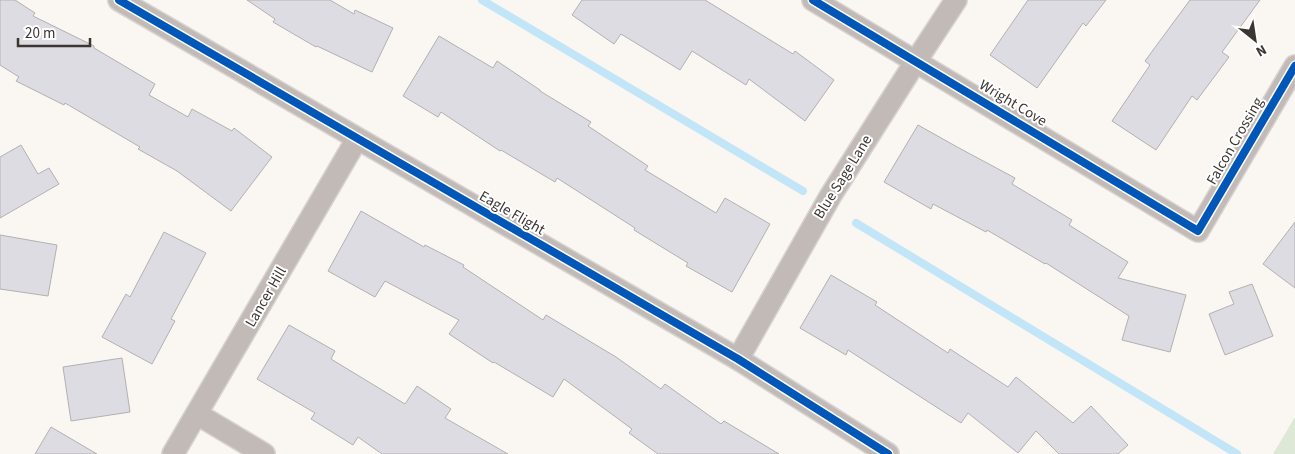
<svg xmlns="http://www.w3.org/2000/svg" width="1295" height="454" viewBox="0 0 1295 454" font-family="'Source Sans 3',sans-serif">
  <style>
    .green { fill: #dee8d6 }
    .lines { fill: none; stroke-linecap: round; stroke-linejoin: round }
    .stream { stroke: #c2e6f7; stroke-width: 8 }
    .building { fill: #dedce3; stroke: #b2b1b1 }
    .street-casing { stroke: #d7d3d0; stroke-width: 24 }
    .street { stroke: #c2bab7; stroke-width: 21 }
    .cycleway-casing { stroke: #fff; stroke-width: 11 }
    .cycleway { stroke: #0057b8; stroke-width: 8 }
    .labels { text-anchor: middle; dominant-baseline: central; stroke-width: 4; stroke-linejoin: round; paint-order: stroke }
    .street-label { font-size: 15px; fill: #3b3632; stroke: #fff }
  </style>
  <rect width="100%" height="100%" fill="#faf6f2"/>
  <polygon class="green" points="1295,417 1295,454 1273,454"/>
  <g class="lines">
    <g class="stream">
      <polyline points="482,0 803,191"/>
      <polyline points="856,223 1237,454"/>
    </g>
  </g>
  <g class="building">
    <polygon points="0,0 15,0 35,13 33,16 94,46 94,48 155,84 149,95 188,117 192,109 232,131 234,128 272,157 231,211 177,171 138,149 140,147 65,103 64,105 16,81 19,77 0,65"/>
    <polygon points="247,0 330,0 354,14 355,10 393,28 372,72 317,46 316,47 273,22 275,19"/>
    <polygon points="582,0 705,0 793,54 795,51 834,80 805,121 749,79 746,85 692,51 680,70 621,34 614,44 572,15"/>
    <polygon points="1028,0 1106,0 1086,26 1083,23 1037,88 990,55"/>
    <polygon points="1190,0 1260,0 1222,52 1229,57 1197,100 1192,96 1156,150 1112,121 1150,65 1145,61"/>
    <polygon points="439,36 493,68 497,61 540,90 540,91 591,122 588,126 648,166 645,170 716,213 725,198 770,224 732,292 686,266 688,263 634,230 635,228 557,178 555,182 501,150 500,151 441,112 438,117 403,96"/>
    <polygon points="918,125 959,148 1015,178 1012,184 1072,220 1069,225 1128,262 1118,278 1186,295 1170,352 1122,340 1129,316 1046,263 1045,264 987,230 986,232 933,204 931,209 884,182"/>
    <polygon points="21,145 38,174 49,168 59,184 0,218 0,157"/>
    <polygon points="361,211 424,247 425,245 464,265 463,267 543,320 546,315 616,357 661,389 665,384 721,424 724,421 779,454 658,454 629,433 632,429 564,379 553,397 494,362 493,363 449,334 459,320 385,281 375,297 328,271"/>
    <polygon points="1295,222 1295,288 1263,264"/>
    <polygon points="164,232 206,253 171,319 175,321 152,364 102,337 126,294 130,297"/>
    <polygon points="0,235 57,245 48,296 0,289"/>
    <polygon points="831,275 877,302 875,305 948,353 950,349 1008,387 1016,377 1073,423 1091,406 1128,445 1118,454 1059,454 1036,431 1018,453 968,413 961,423 848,350 846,355 800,328"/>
    <polygon points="1252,284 1273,336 1225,355 1209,314 1234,304 1229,292"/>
    <polygon points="289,325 335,351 331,359 405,404 417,386 451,409 445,418 508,454 382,454 358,437 353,445 311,419 315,413 257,379"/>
    <polygon points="122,358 130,412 71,421 63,367"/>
    <polygon points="51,427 97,454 35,454"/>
  </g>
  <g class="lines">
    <g class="street-casing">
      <g id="street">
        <polyline points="119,0 738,359 888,454"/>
        <polyline points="813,0 1198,231 1295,66"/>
        <polyline points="738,359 831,195 916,61 956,0"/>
        <polyline points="197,414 264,454"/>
        <polyline points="173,454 357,139"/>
      </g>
    </g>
    <use href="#street" class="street"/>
    <g class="cycleway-casing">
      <g id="cycleway">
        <polyline points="119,0 738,359 888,454"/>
        <polyline points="813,0 1198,231 1295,66"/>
      </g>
    </g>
    <use href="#cycleway" class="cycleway"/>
  </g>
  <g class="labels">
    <g class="street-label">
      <text transform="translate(1013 103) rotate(31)">Wright Cove</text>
      <text transform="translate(1235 141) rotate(-60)">Falcon Crossing</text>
      <text transform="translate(843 177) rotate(-58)">Blue Sage Lane</text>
      <text transform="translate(512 213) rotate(30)">Eagle Flight</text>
      <text transform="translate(266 297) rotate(-60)">Lancer Hill</text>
    </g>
  </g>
  <g transform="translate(1255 40) rotate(150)" stroke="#ffffff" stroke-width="4" paint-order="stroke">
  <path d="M0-4L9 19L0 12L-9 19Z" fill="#3b3632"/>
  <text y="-8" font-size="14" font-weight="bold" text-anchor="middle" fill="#3b3632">N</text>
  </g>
  <path d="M18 38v8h72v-8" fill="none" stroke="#3b3632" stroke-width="2.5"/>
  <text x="25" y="38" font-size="15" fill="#3b3632" stroke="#ffffff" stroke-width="4" paint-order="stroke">20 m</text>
</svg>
